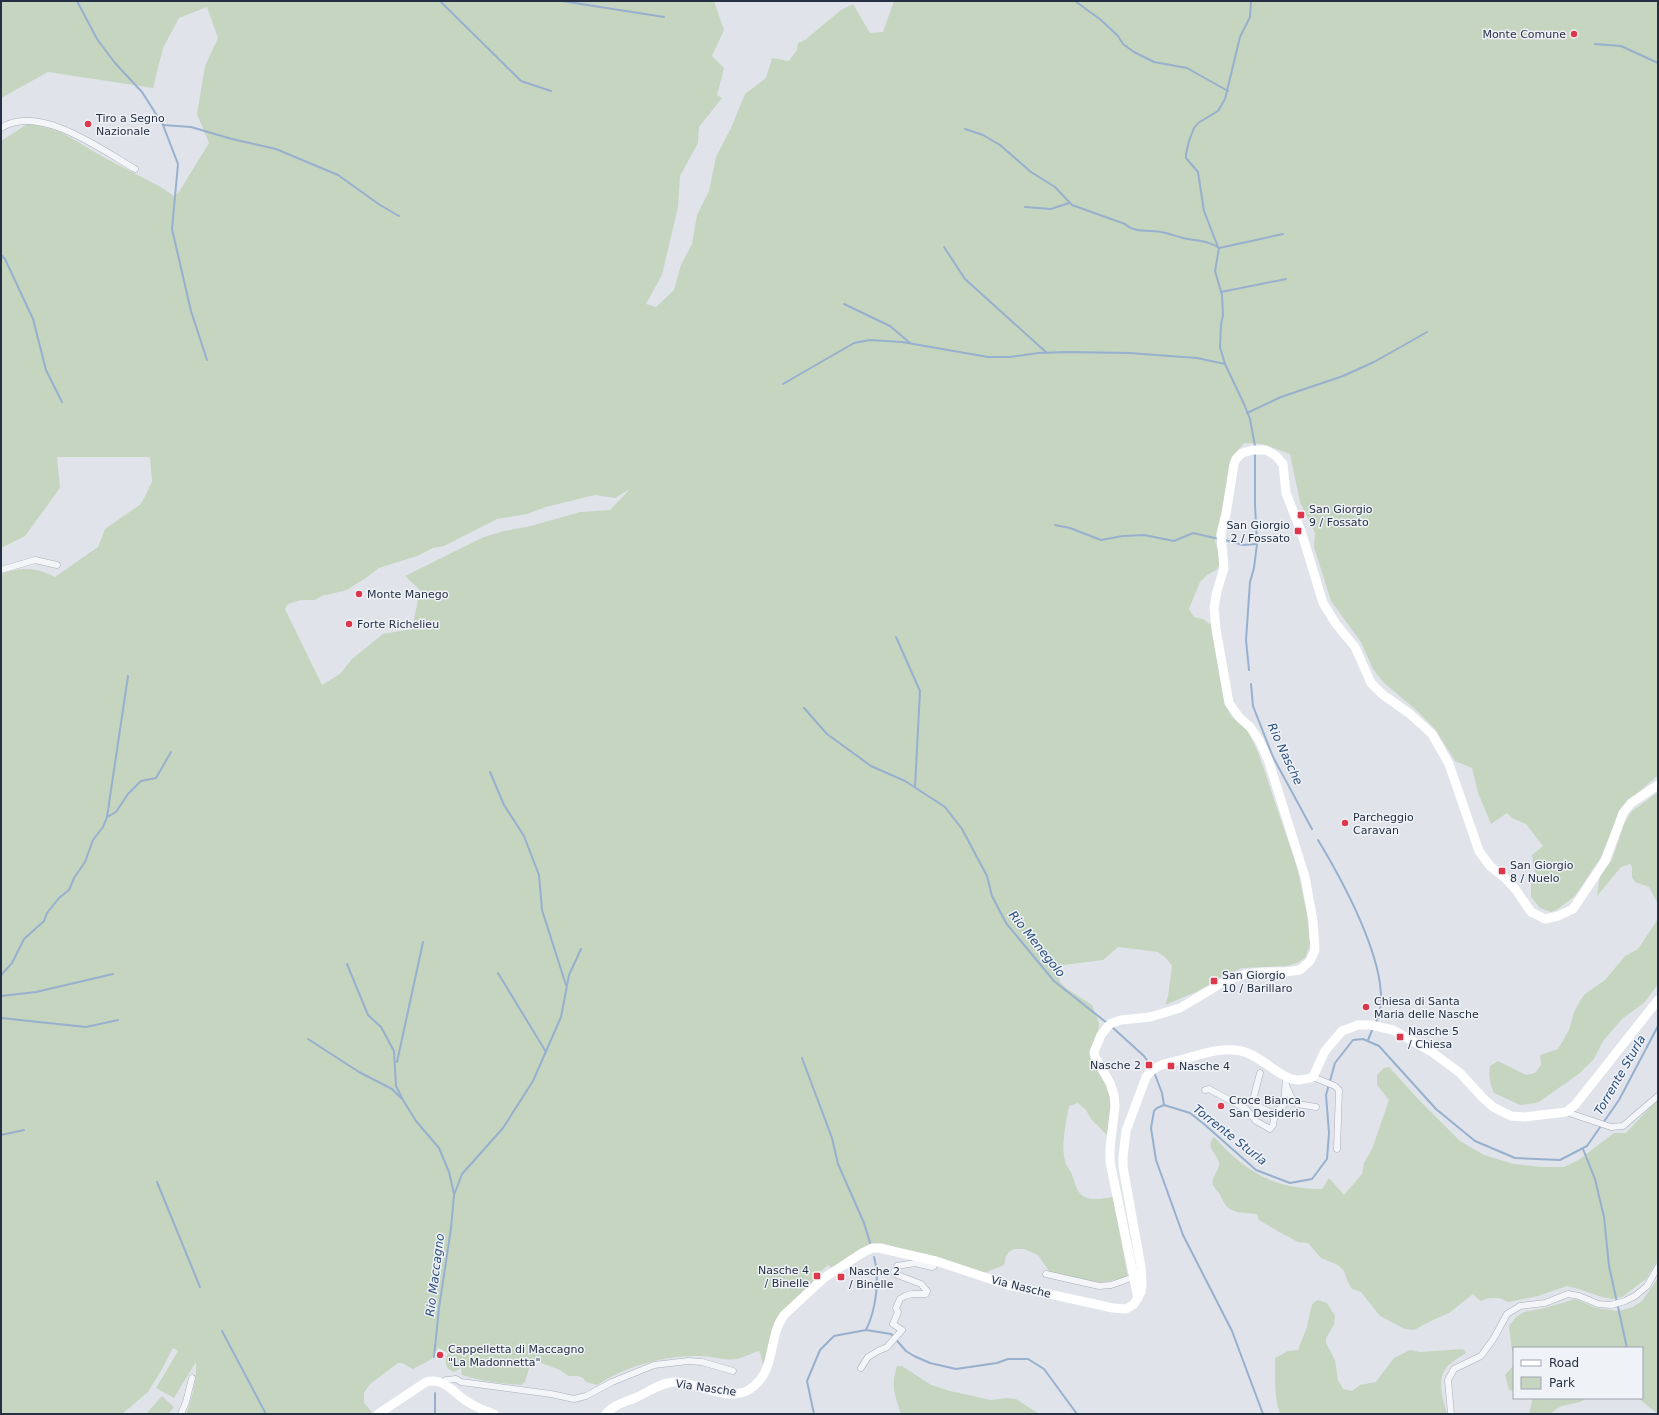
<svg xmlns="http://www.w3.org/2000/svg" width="1659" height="1415" viewBox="0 0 1659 1415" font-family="'DejaVu Sans',sans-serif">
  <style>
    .green { fill: #c5d5c0; fill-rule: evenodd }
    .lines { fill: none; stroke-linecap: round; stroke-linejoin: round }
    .stream { stroke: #97b0ce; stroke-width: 2 }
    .street-casing { stroke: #a8aeb8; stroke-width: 7 }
    .street { stroke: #f3f5f8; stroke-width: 6 }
    .secondary { stroke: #fff; stroke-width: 9 }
    .poi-dot { fill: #dd374c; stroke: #eff3f8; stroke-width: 1.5 }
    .labels { text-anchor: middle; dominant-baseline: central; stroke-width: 3; stroke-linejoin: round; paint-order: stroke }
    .poi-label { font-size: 11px; fill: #263044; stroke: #eff3f8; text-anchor: start }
    .street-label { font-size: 11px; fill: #263044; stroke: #eff3f8 }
    .water-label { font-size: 12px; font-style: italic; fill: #2c4e7c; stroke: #eff3f8 }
  </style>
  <rect width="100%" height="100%" fill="#e0e4ea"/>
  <g class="green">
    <path d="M 1,1 L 714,1 L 724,30 L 712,56 L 724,68 L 717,95 L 722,98 L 699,127 L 698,143 L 680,176 L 678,207 L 662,275 L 646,304 L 656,307 L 674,290 L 681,265 L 692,244 L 697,215 L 709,191 L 716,157 L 731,128 L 745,94 L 766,78 L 772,58 L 789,61 L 797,50 L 798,43 L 805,40 L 841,10 L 853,4 L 870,33 L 883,32 L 894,1 L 1658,1 L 1658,775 L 1622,807 L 1601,857 L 1575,896 L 1558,909 L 1551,912 L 1540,908 L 1531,897 L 1531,882 L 1535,874 L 1532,855 L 1543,846 L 1526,824 L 1512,818 L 1507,813 L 1491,824 L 1478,793 L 1472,768 L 1455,761 L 1435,729 L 1414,708 L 1384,683 L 1373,669 L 1361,642 L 1331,601 L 1314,547 L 1315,533 L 1300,502 L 1290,454 L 1262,444 L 1244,443 L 1234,455 L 1215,541 L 1221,562 L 1216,570 L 1207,575 L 1200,582 L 1189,609 L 1194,617 L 1203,619 L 1211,625 L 1224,701 L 1231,716 L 1248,731 L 1258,752 L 1297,867 L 1307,913 L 1310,945 L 1305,958 L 1297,963 L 1287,966 L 1242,968 L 1224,976 L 1196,992 L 1165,1005 L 1168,996 L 1172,966 L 1166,958 L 1158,952 L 1118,947 L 1103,960 L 1064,965 L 1058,973 L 1060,982 L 1067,989 L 1092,1005 L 1099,1023 L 1095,1066 L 1109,1090 L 1111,1107 L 1107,1135 L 1091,1119 L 1086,1110 L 1078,1103 L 1069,1106 C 1066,1123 1060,1148 1066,1164 C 1068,1168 1071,1171 1072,1175 C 1074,1179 1075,1185 1077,1189 C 1084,1203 1101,1199 1113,1197 L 1128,1277 L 1101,1283 L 1073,1278 L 1049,1271 L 1038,1255 L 1024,1249 L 1014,1249 L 1009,1252 L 1006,1256 L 1004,1265 L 984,1273 L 882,1243 L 869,1245 L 832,1268 L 828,1265 L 819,1273 L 818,1276 L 776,1320 L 772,1331 L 765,1365 L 763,1366 L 761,1355 L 759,1351 C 751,1353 743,1358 736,1359 C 724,1361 711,1356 699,1356 C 665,1355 626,1366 597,1385 L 586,1382 L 583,1378 L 578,1376 L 568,1376 L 560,1370 L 536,1361 L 531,1362 L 525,1382 L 521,1385 C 502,1384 481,1381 462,1375 L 461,1368 L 454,1372 C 444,1369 445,1361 448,1353 L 438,1348 L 432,1359 L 413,1369 L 402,1363 L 398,1363 L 370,1384 L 364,1393 L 364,1403 L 372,1412 L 370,1414 L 186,1414 C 192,1398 197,1380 196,1362 L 174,1398 L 156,1388 L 178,1351 L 173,1348 L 161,1371 L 148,1392 L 122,1414 L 1,1414 L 1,574 C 22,567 35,567 55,577 L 98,547 L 105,529 L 141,504 L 152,482 L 150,457 L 57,457 L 60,488 L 25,536 L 1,548 L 1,141 L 29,123 L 61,132 L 103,157 L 159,186 L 174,196 L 179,192 L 209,143 L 197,114 L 205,66 L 218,38 L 207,7 L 179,18 L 163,48 L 153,88 L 48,72 L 1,98 ZM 630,489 L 610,510 L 580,512 L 531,526 L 504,531 L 484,537 L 405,576 L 420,590 L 412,629 L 383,634 L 352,659 L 340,674 L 322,685 L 285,609 L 288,604 L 301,600 L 315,600 L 322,596 L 347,590 L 367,577 L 379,568 L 417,556 L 433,548 L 444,546 L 497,519 L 527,514 L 546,507 L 595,495 L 615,498 Z"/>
    <polygon points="1658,792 1658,904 1649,887 1635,882 1632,877 1632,867 1630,864 1621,867 1597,896 1600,875 1612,860 1624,824 1631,812"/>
    <path d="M 1658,919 L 1658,984 L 1645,1002 L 1622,1019 L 1609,1034 L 1603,1041 L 1594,1059 L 1580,1073 L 1539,1102 L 1530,1104 L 1520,1105 L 1494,1093 C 1490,1084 1488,1077 1490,1066 L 1498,1061 L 1526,1075 L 1535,1073 L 1541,1065 L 1540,1055 L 1558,1049 L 1569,1030 L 1574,1012 L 1580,1001 L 1585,994 L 1605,980 L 1625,956 L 1638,949 Z"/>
    <path d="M 1389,1067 L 1419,1100 L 1460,1141 L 1484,1155 L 1514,1164 L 1541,1167 L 1564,1167 L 1580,1159 L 1614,1133 L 1626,1133 L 1658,1099 L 1658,1260 L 1646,1279 L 1622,1297 L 1612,1299 L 1602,1297 L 1579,1289 L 1567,1286 L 1538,1296 L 1508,1302 L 1499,1298 L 1490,1298 L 1480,1301 L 1473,1294 L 1449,1313 L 1431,1321 L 1414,1330 L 1405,1329 L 1380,1316 L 1361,1292 L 1352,1289 L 1347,1280 L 1344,1271 L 1338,1265 L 1321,1258 L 1308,1243 L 1298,1242 L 1281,1233 L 1259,1220 L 1257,1214 C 1247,1213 1231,1214 1225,1204 C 1222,1201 1222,1197 1219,1193 C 1216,1189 1211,1185 1213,1180 C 1214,1174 1220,1168 1219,1162 C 1216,1153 1205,1146 1214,1137 C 1245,1171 1275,1190 1322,1189 L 1329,1178 L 1344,1195 L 1362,1174 L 1364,1163 L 1372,1149 L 1389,1100 L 1377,1085 L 1377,1075 L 1384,1068 Z"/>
    <polygon points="1658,1278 1658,1414 1638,1398 1642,1398 1642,1348 1514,1348 1514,1354 1512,1351 1509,1326 1516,1317 1524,1312 1545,1308 1575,1299 1596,1308 1619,1311 1633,1307 1642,1301"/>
    <path d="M 1318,1300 L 1327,1303 L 1335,1316 L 1334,1325 L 1326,1338 L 1326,1343 L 1335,1360 L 1338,1380 L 1343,1389 L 1352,1391 L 1360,1385 L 1376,1382 L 1394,1358 L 1410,1350 L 1420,1352 L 1463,1349 L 1466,1353 C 1460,1357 1451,1362 1446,1368 C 1436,1382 1444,1400 1447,1414 L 1280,1414 C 1273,1394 1276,1378 1275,1358 L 1288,1351 L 1298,1350 L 1307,1327 L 1311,1308 L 1313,1303 Z"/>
    <polygon points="1514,1365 1514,1391 1509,1390 1505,1375"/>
    <path d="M 897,1366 L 902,1366 L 931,1385 L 950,1391 L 991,1400 L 1006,1398 L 1016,1399 L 1039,1414 L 901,1414 C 894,1393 891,1387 897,1366 Z"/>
    <polygon points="162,1396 174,1407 168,1414 146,1414"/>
    <path d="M 1531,1398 L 1587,1398 C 1575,1407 1562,1401 1551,1414 L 1529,1414 L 1532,1402 Z"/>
  </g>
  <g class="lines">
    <g class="stream">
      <polyline points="77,1 97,39 115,63 142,92 163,125 178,164 172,229 191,311 207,360"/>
      <polyline points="440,1 521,81 551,91"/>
      <polyline points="562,1 664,17"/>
      <polyline points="1075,1 1101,20 1118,36 1123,44 1134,52 1154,62 1187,68 1228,91"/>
      <polyline points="1595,44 1621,46 1658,63"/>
      <polyline points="163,125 191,127 232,139 276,149 338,175 380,205 399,216"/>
      <path d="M 965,129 L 983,135 L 1000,145 L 1031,172 L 1055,187 L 1072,205 L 1125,224 C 1134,233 1150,230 1161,232 C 1169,233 1175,236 1183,238 C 1195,241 1208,240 1219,248 L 1283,234"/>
      <polyline points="1025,207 1051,209 1069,203"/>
      <polyline points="944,247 965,279 1047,353"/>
      <polyline points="1218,247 1204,211 1198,172 1186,158 1186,154 1189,141 1194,128 1198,123 1218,111 1225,99 1240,37 1250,17 1251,1"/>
      <polyline points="1219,248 1215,271 1222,295 1223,315 1221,325 1220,347 1225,364 1244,404 1250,419 1255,446"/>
      <polyline points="1,255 5,259 33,319 46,370 62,402"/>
      <polyline points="1221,292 1286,279"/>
      <polyline points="844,304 890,326 910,343"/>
      <polyline points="783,384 854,343 870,340 902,342 988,357 1010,357 1038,353 1067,352 1129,353 1197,358 1225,364"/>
      <polyline points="1247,413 1281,397 1343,376 1374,362 1427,332"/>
      <polyline points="1055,525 1070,528 1101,540 1123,536 1144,535 1174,541 1193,533 1219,539"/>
      <polyline points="1225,540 1243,545 1257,544"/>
      <polyline points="896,637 920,691 915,787"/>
      <polyline points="1249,670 1246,640 1250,582 1254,568 1257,544 1255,505 1255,453"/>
      <polyline points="1251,684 1253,706 1273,757 1312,829"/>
      <polyline points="804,708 827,734 871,766 905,781 945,807 962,829 987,876 992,896 1006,923 1054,981 1107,1023"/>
      <polyline points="490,772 504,805 524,836 539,875 542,910 566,985"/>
      <polyline points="107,817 128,676"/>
      <path d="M 1318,840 C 1341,878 1398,979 1376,1022"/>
      <polyline points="347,964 368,1015 381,1027 394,1051 396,1086 403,1100 416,1121 439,1148 449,1172 454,1194"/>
      <polyline points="498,973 546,1052"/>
      <polyline points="1,975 12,963 24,939 44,921 47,913 59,898 69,890 74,878 85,862 93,840 103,827 107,817 116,812 128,794 141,781 156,778 171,752"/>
      <polyline points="1,996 36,992 113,974"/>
      <polyline points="1,1018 86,1027 118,1020"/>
      <polyline points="1112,1027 1144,1056 1151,1066"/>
      <polyline points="308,1039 359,1072 392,1089 401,1098"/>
      <polyline points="1368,1040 1373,1028"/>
      <polyline points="802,1058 832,1138 838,1164 864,1223 871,1246"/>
      <polyline points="397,1062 423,942"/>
      <polyline points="1154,1072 1162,1093 1164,1105"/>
      <polyline points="1,1135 24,1130"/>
      <polyline points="1583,1149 1595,1179 1604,1217 1609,1266 1627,1348"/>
      <polyline points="157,1182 200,1287"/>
      <path d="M 866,1330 C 876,1310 880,1279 874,1257"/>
      <polyline points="222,1331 266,1414"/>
      <polyline points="434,1357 439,1308 451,1228 454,1195 462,1174 503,1128 533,1081 561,1017 569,975 581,949"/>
      <polyline points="435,1414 435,1393"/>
      <polyline points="814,1414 807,1381 820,1350 834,1336 866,1330 891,1334 906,1351 914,1356 930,1363 956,1369 997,1363 1008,1359 1028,1359 1044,1369 1077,1414"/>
      <polyline points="1263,1414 1232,1331 1183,1235 1156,1160 1151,1128 1154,1111 1157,1108 1164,1105 1190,1113 1204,1124 1256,1170 1290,1183 1312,1179 1327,1159 1329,1133 1326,1095 1335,1063 1353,1040 1363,1039 1379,1046 1436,1109 1475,1141 1515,1158 1560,1160 1587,1146 1619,1100 1658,1026"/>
    </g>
    <g class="street-casing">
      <g id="street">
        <path d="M 1,128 C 39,103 102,150 135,169"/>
        <polyline points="1,570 35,560 57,565"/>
        <polyline points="1260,1073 1253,1100 1254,1104 1269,1112 1275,1113 1284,1105 1286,1077"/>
        <polyline points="1313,1077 1335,1086 1339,1090 1337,1149"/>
        <polyline points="1286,1085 1291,1097 1297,1104 1316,1107"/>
        <polyline points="1205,1090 1209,1089 1246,1109 1256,1121 1270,1129 1273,1125 1275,1113"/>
        <polyline points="1566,1112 1611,1127 1623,1126 1658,1096"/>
        <polyline points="1046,1274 1099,1286 1111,1285 1134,1277"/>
        <polyline points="861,1368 868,1357 878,1351 887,1347 902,1330 893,1324 898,1312 896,1308 900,1299 905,1296 912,1294 926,1294 927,1291 921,1284 895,1274 894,1272 897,1266 915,1263 932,1267 934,1266 936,1261"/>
        <polyline points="443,1383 446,1380 456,1379 461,1382 551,1394 574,1399 586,1396 612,1382 654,1365 688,1361 702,1362 733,1371"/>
        <polyline points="181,1414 186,1402 192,1378"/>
        <polyline points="1451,1414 1448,1380 1454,1369 1481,1356 1494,1338 1507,1314 1520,1306 1545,1303 1568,1294 1579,1296 1598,1304 1611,1305 1625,1301 1635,1296 1647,1286 1658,1267"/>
      </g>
    </g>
    <use href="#street" class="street"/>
    <g class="secondary">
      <polyline points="1138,1298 1110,1162 1110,1148 1115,1106 1114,1095 1110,1083 1095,1057 1094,1052 1101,1035 1108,1026 1112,1023 1121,1020 1150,1017 1180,1008 1227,980 1246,974 1263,972 1285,972 1300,970 1310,961 1315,950 1313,921 1305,877 1268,759 1259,740 1250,727 1239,717 1229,703 1216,629 1214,608 1217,591 1224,568 1221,534 1226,514 1234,464 1236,459 1242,453 1253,450 1266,450 1276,456 1283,464 1286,493 1302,534 1323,603 1336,624 1355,647 1371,683 1382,694 1410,714 1432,734 1449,764 1479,851 1490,866 1505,878 1516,890 1531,912 1545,919 1558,916 1573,909 1605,861 1623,813 1631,803 1658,785"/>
      <path d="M 378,1414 L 426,1382 C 445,1377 454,1394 468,1402 C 476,1407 485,1411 494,1414"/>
      <path d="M 606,1414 C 613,1405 625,1402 635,1398 C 647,1393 661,1382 675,1382 C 700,1382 732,1406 754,1386 C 776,1368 768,1337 784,1315 L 824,1278 L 862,1253 L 872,1248 L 879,1248 L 936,1261 L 1008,1285 L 1113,1308 L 1126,1309 L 1134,1304 L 1141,1292 L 1142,1284 L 1141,1267 L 1123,1167 L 1123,1157 L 1126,1131 L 1146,1077 C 1155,1064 1169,1063 1184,1059 C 1203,1054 1221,1047 1241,1051 C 1261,1055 1280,1079 1298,1080 C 1303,1080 1309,1078 1313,1077 L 1325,1051 L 1342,1031 L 1358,1025 L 1371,1025 L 1393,1030 L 1432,1052 L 1460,1073 L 1483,1098 L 1493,1107 L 1511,1116 L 1524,1117 L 1566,1112 L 1575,1105 L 1658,1000"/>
    </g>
  </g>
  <g class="poi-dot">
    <circle cx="1574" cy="34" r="4"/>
    <circle cx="88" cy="124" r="4"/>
    <rect x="1297" y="511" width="8" height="8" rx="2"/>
    <rect x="1294" y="527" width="8" height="8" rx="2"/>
    <circle cx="359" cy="594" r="4"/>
    <circle cx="349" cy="624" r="4"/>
    <circle cx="1345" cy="823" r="4"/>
    <rect x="1498" y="867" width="8" height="8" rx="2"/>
    <rect x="1210" y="977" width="8" height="8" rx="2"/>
    <circle cx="1366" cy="1007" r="4"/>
    <rect x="1396" y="1033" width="8" height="8" rx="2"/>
    <rect x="1145" y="1061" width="8" height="8" rx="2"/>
    <rect x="1167" y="1062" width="8" height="8" rx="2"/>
    <circle cx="1221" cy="1106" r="4"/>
    <rect x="813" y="1272" width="8" height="8" rx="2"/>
    <rect x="837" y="1273" width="8" height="8" rx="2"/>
    <circle cx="440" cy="1355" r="4"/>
  </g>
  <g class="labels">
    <g class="poi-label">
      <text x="1566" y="34" text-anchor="end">Monte Comune</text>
      <text x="96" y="118">Tiro a Segno<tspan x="96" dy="13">Nazionale</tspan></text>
      <text x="1309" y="509">San Giorgio<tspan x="1309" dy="13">9 / Fossato</tspan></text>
      <text x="1290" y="525" text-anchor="end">San Giorgio<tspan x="1290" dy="13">2 / Fossato</tspan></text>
      <text x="367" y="594">Monte Manego</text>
      <text x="357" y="624">Forte Richelieu</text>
      <text x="1353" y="817">Parcheggio<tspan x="1353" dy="13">Caravan</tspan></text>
      <text x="1510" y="865">San Giorgio<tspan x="1510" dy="13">8 / Nuelo</tspan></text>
      <text x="1222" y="975">San Giorgio<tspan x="1222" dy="13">10 / Barillaro</tspan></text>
      <text x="1374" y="1001">Chiesa di Santa<tspan x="1374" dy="13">Maria delle Nasche</tspan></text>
      <text x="1408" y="1031">Nasche 5<tspan x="1408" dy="13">/ Chiesa</tspan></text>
      <text x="1141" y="1065" text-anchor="end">Nasche 2</text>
      <text x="1179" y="1066">Nasche 4</text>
      <text x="1229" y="1100">Croce Bianca<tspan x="1229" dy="13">San Desiderio</tspan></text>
      <text x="809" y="1270" text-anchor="end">Nasche 4<tspan x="809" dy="13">/ Binelle</tspan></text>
      <text x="849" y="1271">Nasche 2<tspan x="849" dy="13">/ Binelle</tspan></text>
      <text x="448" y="1349">Cappelletta di Maccagno<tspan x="448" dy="13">"La Madonnetta"</tspan></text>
    </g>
    <g class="street-label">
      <text transform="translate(1021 1287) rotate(14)">Via Nasche</text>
      <text transform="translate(706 1388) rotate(8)">Via Nasche</text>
    </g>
    <g class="water-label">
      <text transform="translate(1285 754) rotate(65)">Rio Nasche</text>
      <text transform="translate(1037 944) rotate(51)">Rio Menegolo</text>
      <text transform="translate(1620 1075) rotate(-60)">Torrente Sturla</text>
      <text transform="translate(1230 1135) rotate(38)">Torrente Sturla</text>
      <text transform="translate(435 1275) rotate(-83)">Rio Maccagno</text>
    </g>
  </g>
  <rect width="1659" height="1415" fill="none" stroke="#263044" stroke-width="4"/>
  <rect x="1513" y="1347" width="130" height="52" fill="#eff3f8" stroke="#9fa5b0"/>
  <rect x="1521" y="1360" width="20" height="6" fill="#ffffff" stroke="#9fa5b0"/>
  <text x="1549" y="1367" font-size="12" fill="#263044">Road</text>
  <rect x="1521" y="1377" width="20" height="12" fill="#c5d5c0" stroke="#9fa5b0"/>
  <text x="1549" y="1387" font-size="12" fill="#263044">Park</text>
</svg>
